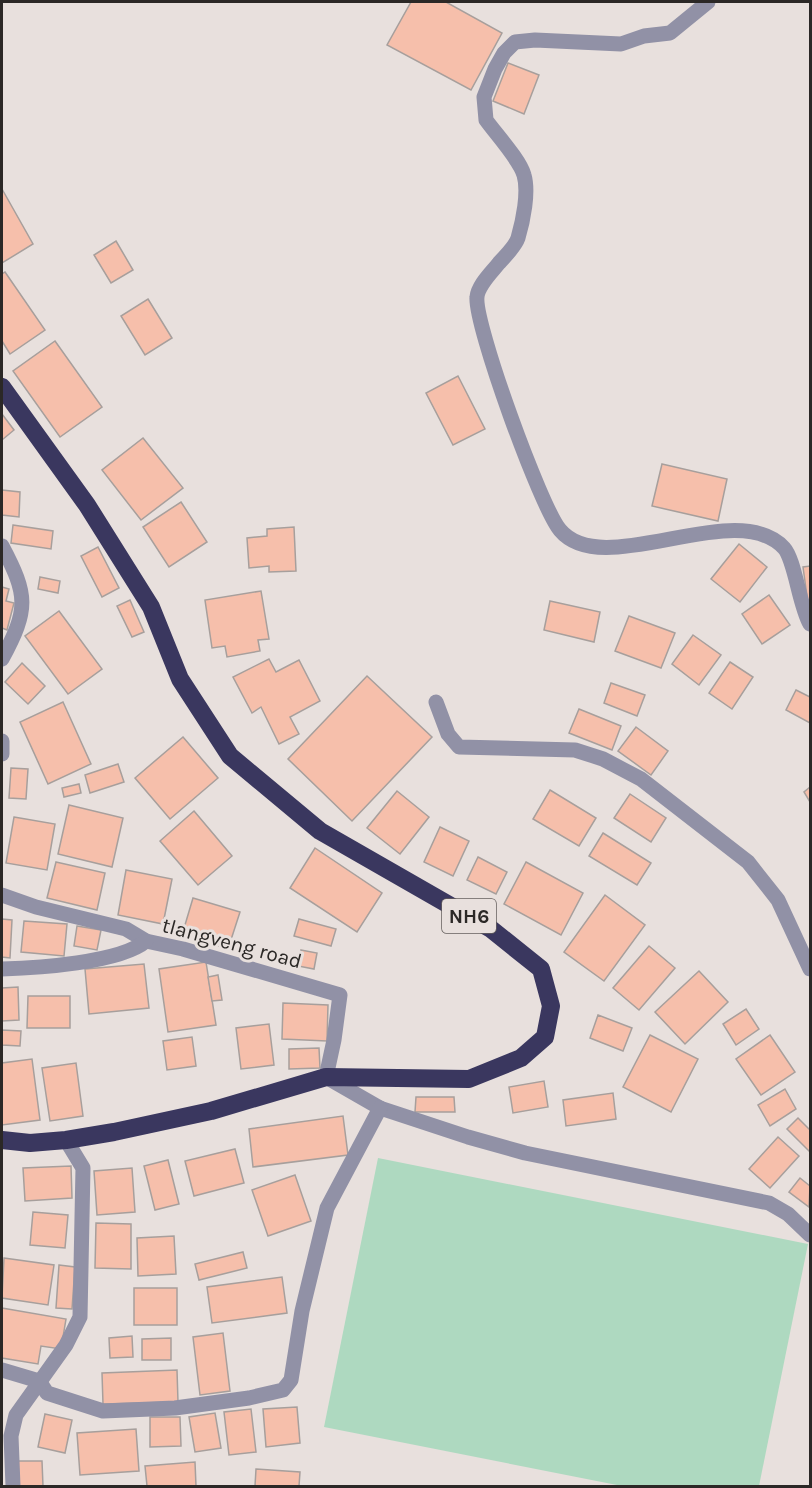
<svg xmlns="http://www.w3.org/2000/svg" width="812" height="1488" viewBox="0 0 812 1488" font-family="Karla,sans-serif">
  <style>
    .green { fill: #aed9c0 }
    .building { fill: #f6bfab; stroke: #a79f9c; stroke-width: 1.5 }
    .lines { fill: none; stroke-linecap: round; stroke-linejoin: round }
    .street { stroke: #9191a6; stroke-width: 15 }
    .highway { stroke: #3a375f; stroke-width: 18 }
    .labels { text-anchor: middle; dominant-baseline: central; stroke-width: 6; stroke-linejoin: round; paint-order: stroke }
    .shield { fill: #e8e0dd; stroke: #645f5d; stroke-width: 1.5 }
    .shield-label { font-size: 20px; font-weight: bold; fill: #2b2826 }
    .street-label { font-size: 21px; fill: #2b2826; stroke: #e8e0dd }
  </style>
  <rect width="100%" height="100%" fill="#e8e0dd"/>
  <polygon class="green" points="378,1158 808,1244 759,1486 622,1486 324,1427"/>
  <g class="building">
    <polygon points="411,2 446,2 502,33 471,90 387,45"/>
    <polygon points="508,63 539,75 524,114 493,101"/>
    <polygon points="2,189 33,244 2,263"/>
    <polygon points="116,241 133,270 111,283 94,255"/>
    <polygon points="5,272 45,330 10,354 2,341 2,274"/>
    <polygon points="148,299 172,338 145,355 121,316"/>
    <polygon points="55,341 102,407 60,437 13,371"/>
    <polygon points="458,376 485,429 453,445 426,393"/>
    <polygon points="2,414 14,430 2,440"/>
    <polygon points="143,438 183,488 141,520 102,470"/>
    <polygon points="662,464 727,479 718,521 652,506"/>
    <polygon points="2,490 20,492 19,517 2,515"/>
    <polygon points="181,502 207,542 169,567 143,527"/>
    <polygon points="13,525 53,531 51,549 11,543"/>
    <polygon points="294,527 296,571 269,572 269,566 249,568 247,538 267,536 267,529"/>
    <polygon points="739,544 767,567 740,602 711,579"/>
    <polygon points="98,547 119,588 102,597 81,556"/>
    <polygon points="810,566 810,611 809,611 803,567"/>
    <polygon points="40,577 60,581 58,593 38,589"/>
    <polygon points="2,587 9,589 6,601 14,603 7,630 2,628"/>
    <polygon points="261,591 269,639 258,640 260,651 227,657 225,646 212,648 205,600"/>
    <polygon points="769,595 790,625 762,644 742,614"/>
    <polygon points="130,600 144,632 132,637 117,606"/>
    <polygon points="550,601 600,612 594,642 544,630"/>
    <polygon points="59,611 102,669 68,694 25,636"/>
    <polygon points="629,616 675,633 661,668 615,651"/>
    <polygon points="693,635 721,655 699,685 672,664"/>
    <polygon points="269,659 276,672 299,660 320,701 290,717 299,734 279,744 261,707 252,713 233,677"/>
    <polygon points="730,662 753,677 732,709 709,693"/>
    <polygon points="22,663 45,686 28,704 5,682"/>
    <polygon points="367,676 432,737 352,821 288,759"/>
    <polygon points="611,683 645,695 637,716 604,703"/>
    <polygon points="796,690 810,697 810,723 786,710"/>
    <polygon points="63,702 91,764 48,784 20,722"/>
    <polygon points="579,709 621,726 612,750 569,733"/>
    <polygon points="636,727 668,751 651,775 618,751"/>
    <polygon points="183,737 218,778 170,819 135,778"/>
    <polygon points="118,764 124,782 90,793 85,775"/>
    <polygon points="11,768 28,769 26,799 9,798"/>
    <polygon points="79,784 81,793 64,797 62,788"/>
    <polygon points="810,787 810,802 804,792"/>
    <polygon points="550,790 596,818 579,846 533,819"/>
    <polygon points="397,791 429,817 400,854 367,828"/>
    <polygon points="630,794 666,818 651,842 614,818"/>
    <polygon points="69,805 123,818 112,867 58,854"/>
    <polygon points="194,811 232,856 198,885 160,841"/>
    <polygon points="14,817 55,824 47,870 6,863"/>
    <polygon points="440,827 469,841 453,876 424,862"/>
    <polygon points="603,833 651,863 637,885 589,856"/>
    <polygon points="315,848 382,893 357,932 290,888"/>
    <polygon points="478,857 507,872 496,894 467,880"/>
    <polygon points="56,862 105,873 97,910 47,898"/>
    <polygon points="526,862 583,893 561,935 504,904"/>
    <polygon points="126,870 172,879 163,924 118,915"/>
    <polygon points="605,895 645,925 604,981 564,952"/>
    <polygon points="193,898 240,912 228,949 182,935"/>
    <polygon points="2,919 12,920 10,958 2,957"/>
    <polygon points="299,919 336,929 331,946 294,936"/>
    <polygon points="24,921 67,924 64,956 21,952"/>
    <polygon points="77,926 101,930 97,950 74,946"/>
    <polygon points="649,946 675,968 639,1010 613,988"/>
    <polygon points="301,950 317,953 314,969 298,966"/>
    <polygon points="206,962 216,1025 168,1032 159,969"/>
    <polygon points="144,964 149,1008 89,1014 85,969"/>
    <polygon points="699,971 728,1002 685,1044 655,1012"/>
    <polygon points="218,975 222,1000 212,1001 208,977"/>
    <polygon points="18,987 19,1020 2,1021 2,988"/>
    <polygon points="28,996 70,996 70,1028 27,1028"/>
    <polygon points="283,1003 328,1005 327,1041 282,1039"/>
    <polygon points="746,1009 759,1029 736,1045 723,1024"/>
    <polygon points="598,1015 632,1028 623,1051 590,1038"/>
    <polygon points="269,1024 274,1065 241,1069 236,1028"/>
    <polygon points="2,1030 21,1031 20,1046 2,1045"/>
    <polygon points="650,1035 698,1059 671,1112 623,1087"/>
    <polygon points="770,1035 795,1072 761,1095 736,1059"/>
    <polygon points="192,1037 196,1066 167,1070 163,1041"/>
    <polygon points="319,1048 320,1068 289,1069 289,1049"/>
    <polygon points="32,1059 40,1120 2,1125 2,1063"/>
    <polygon points="76,1063 83,1116 50,1121 42,1068"/>
    <polygon points="544,1081 548,1107 513,1113 509,1087"/>
    <polygon points="785,1089 796,1109 770,1126 758,1105"/>
    <polygon points="613,1093 616,1119 566,1126 563,1100"/>
    <polygon points="416,1097 454,1097 455,1112 415,1112"/>
    <polygon points="343,1116 348,1155 253,1167 249,1129"/>
    <polygon points="798,1118 810,1130 810,1152 787,1129"/>
    <polygon points="778,1137 799,1156 770,1188 749,1169"/>
    <polygon points="235,1149 244,1183 194,1196 185,1161"/>
    <polygon points="168,1160 179,1204 155,1210 144,1166"/>
    <polygon points="71,1166 72,1198 25,1201 23,1168"/>
    <polygon points="132,1168 135,1212 97,1215 94,1171"/>
    <polygon points="295,1175 311,1221 268,1236 252,1190"/>
    <polygon points="800,1178 810,1186 809,1207 789,1192"/>
    <polygon points="33,1212 68,1215 65,1248 30,1245"/>
    <polygon points="96,1223 131,1224 131,1269 95,1268"/>
    <polygon points="174,1236 176,1274 138,1276 137,1238"/>
    <polygon points="243,1252 247,1268 199,1280 195,1264"/>
    <polygon points="4,1258 54,1265 48,1305 2,1298"/>
    <polygon points="59,1265 75,1267 72,1309 56,1308"/>
    <polygon points="282,1277 287,1313 212,1323 207,1287"/>
    <rect x="134" y="1288" width="43" height="37"/>
    <polygon points="2,1308 66,1319 61,1349 41,1346 38,1364 2,1358"/>
    <polygon points="223,1333 230,1391 200,1395 193,1337"/>
    <polygon points="132,1336 133,1357 110,1358 109,1338"/>
    <polygon points="171,1338 171,1360 142,1360 142,1339"/>
    <polygon points="177,1370 178,1402 103,1404 102,1373"/>
    <polygon points="297,1407 300,1443 266,1447 263,1409"/>
    <polygon points="251,1409 256,1452 229,1455 224,1412"/>
    <polygon points="215,1413 221,1448 195,1452 189,1417"/>
    <polygon points="45,1414 72,1420 65,1453 38,1447"/>
    <polygon points="150,1417 180,1417 181,1446 150,1447"/>
    <polygon points="136,1429 139,1471 80,1475 77,1433"/>
    <polygon points="18,1461 42,1461 43,1486 19,1486"/>
    <polygon points="195,1462 196,1486 147,1486 145,1466"/>
    <polygon points="256,1469 300,1472 299,1486 255,1486"/>
  </g>
  <g class="lines">
    <g class="street">
      <path d="M 708,2 L 670,33 L 644,36 L 621,44 L 535,40 L 515,42 L 504,53 L 495,69 L 484,97 L 486,120 C 496,134 520,160 524,175 C 529,192 523,221 518,238 C 515,247 505,256 499,263 C 492,272 478,285 477,297 C 474,324 541,508 560,530 C 603,582 736,496 784,548 C 795,560 799,605 810,624"/>
      <path d="M 2,546 C 28,595 29,609 2,659"/>
      <polyline points="436,702 448,734 459,747 575,750 603,759 641,779 748,862 778,900 810,969"/>
      <polyline points="2,741 2,754"/>
      <polyline points="2,895 36,907 126,929 146,941 183,949 340,995 334,1040 326,1077 380,1108 468,1137 525,1153 769,1203 788,1214 810,1235"/>
      <path d="M 2,969 C 36,968 120,963 146,941"/>
      <polyline points="2,1370 39,1381 47,1393 103,1411 175,1408 249,1398 283,1390 291,1380 302,1311 327,1208 380,1108"/>
      <polyline points="13,1486 11,1436 16,1415 66,1345 80,1317 83,1168 66,1140"/>
    </g>
    <polyline class="highway" points="2,387 87,505 151,607 180,679 230,756 320,831 491,929 541,969 551,1006 545,1037 521,1058 469,1079 326,1077 211,1111 114,1132 66,1140 30,1143 2,1140"/>
  </g>
  <g class="labels">
    <rect class="shield" x="442" y="899" width="54" height="34" rx="4.5"/>
    <g class="shield-label">
      <text x="469" y="916">NH6</text>
    </g>
    <g class="street-label">
      <text transform="translate(232 943) rotate(15)">tlangveng road</text>
    </g>
  </g>
  <rect width="812" height="1488" fill="none" stroke="#2b2826" stroke-width="6"/>
</svg>
